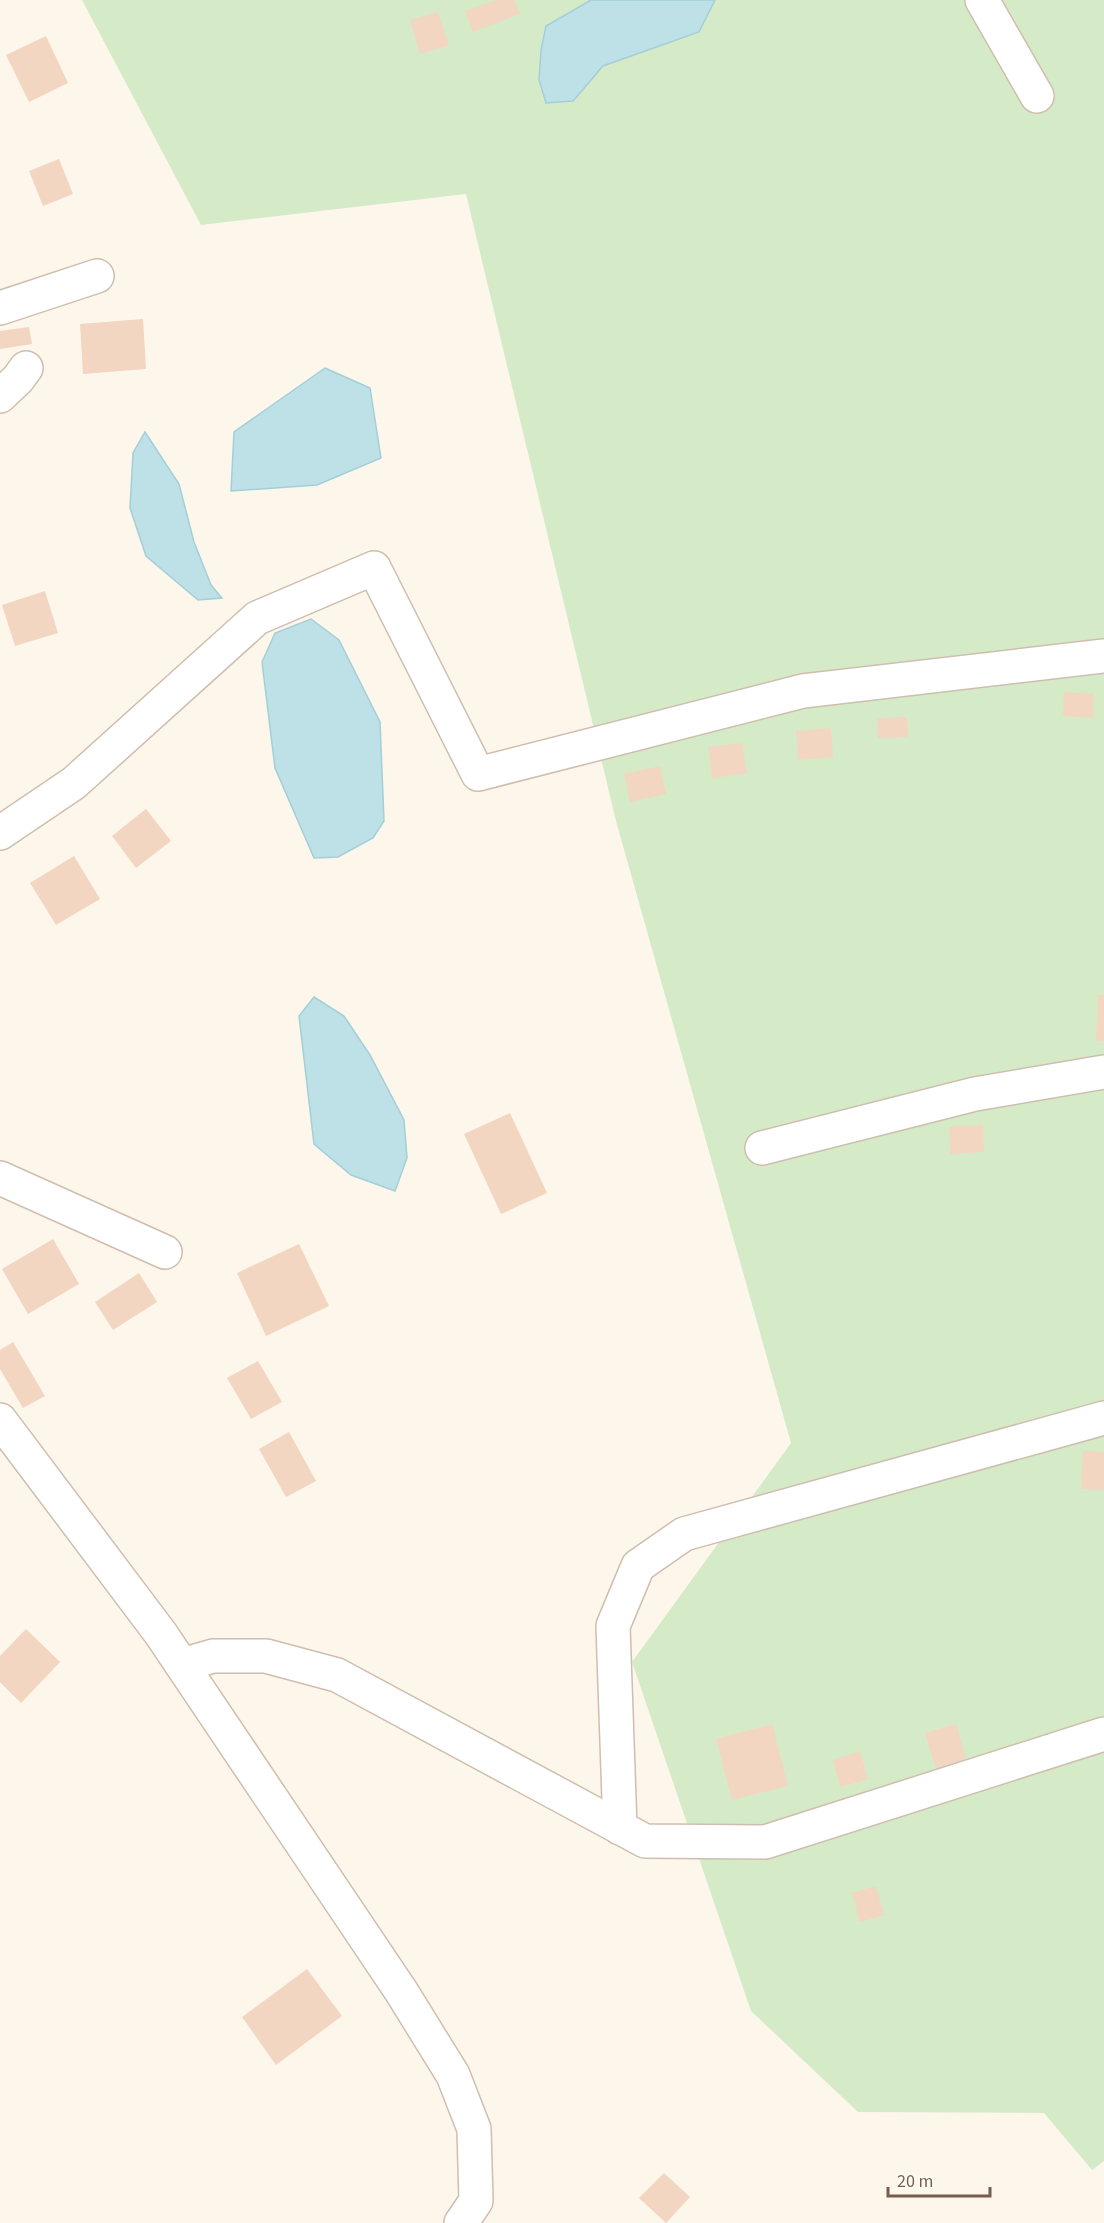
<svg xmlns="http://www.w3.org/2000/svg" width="1104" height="2223" viewBox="0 0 1104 2223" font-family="'Source Sans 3',sans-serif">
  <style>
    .green { fill: #d5ebc8 }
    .water { fill: #bee0e7; stroke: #a4cfd9; stroke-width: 1.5 }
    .building { fill: #f2d6c1 }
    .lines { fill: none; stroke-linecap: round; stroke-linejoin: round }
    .minor-casing { stroke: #cfbeaf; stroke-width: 36 }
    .minor { stroke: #fff; stroke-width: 33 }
  </style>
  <rect width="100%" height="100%" fill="#fdf6ea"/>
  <polygon class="green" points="82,0 1104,0 1104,2161 1092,2170 1044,2113 858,2112 751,2011 632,1662 791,1443 616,821 466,194 201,225"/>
  <g class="water">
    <polygon points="591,0 715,0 699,32 603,66 573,101 546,103 539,80 541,50 546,26"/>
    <polygon points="325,368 370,388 381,458 317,485 231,491 234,432"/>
    <polygon points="145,432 179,484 194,542 211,585 222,598 198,600 146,556 130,508 133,453"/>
    <polygon points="311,619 339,640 380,722 384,821 373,838 338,857 314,858 275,768 262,662 275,633"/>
    <polygon points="314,997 344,1016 370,1055 404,1120 407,1158 395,1191 351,1175 314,1144 299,1016"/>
  </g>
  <g class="building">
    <polygon points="496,0 514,0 520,14 473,32 465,11"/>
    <polygon points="438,12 449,45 420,54 410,20"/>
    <polygon points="46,36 68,83 29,102 6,55"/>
    <polygon points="59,159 73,194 43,206 29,171"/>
    <polygon points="143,319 146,369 83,374 80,324"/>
    <polygon points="29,327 32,344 0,349 0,331"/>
    <polygon points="45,591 58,633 15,646 2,605"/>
    <polygon points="1064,692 1094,694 1093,718 1063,716"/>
    <polygon points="907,717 908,737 878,738 877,718"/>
    <polygon points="831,728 833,757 798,760 796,731"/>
    <polygon points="742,743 747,773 712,778 708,747"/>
    <polygon points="660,766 666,794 630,802 624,774"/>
    <polygon points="146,809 171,841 136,868 112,836"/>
    <polygon points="74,856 100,899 56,925 30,883"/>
    <polygon points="1098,995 1104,995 1104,1041 1096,1041"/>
    <polygon points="510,1113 547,1193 501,1214 464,1134"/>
    <polygon points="983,1125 984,1152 950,1154 949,1127"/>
    <polygon points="53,1239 79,1284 28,1314 2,1269"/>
    <polygon points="299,1244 329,1306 266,1336 237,1273"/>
    <polygon points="139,1273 157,1302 113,1330 95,1302"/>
    <polygon points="13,1342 45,1396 23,1408 0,1369 0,1350"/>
    <polygon points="258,1361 282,1402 251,1419 227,1378"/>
    <polygon points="289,1432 316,1481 286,1497 259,1449"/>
    <polygon points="1083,1451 1104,1452 1104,1490 1081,1489"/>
    <polygon points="26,1629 60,1662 21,1703 0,1682 0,1656"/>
    <polygon points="772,1724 788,1786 732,1800 716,1739"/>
    <polygon points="956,1724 966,1759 936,1769 925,1733"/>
    <polygon points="860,1751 868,1779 840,1787 833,1760"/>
    <polygon points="876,1886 884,1915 860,1922 852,1893"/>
    <polygon points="307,1969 342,2016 276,2065 242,2017"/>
    <polygon points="664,2173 690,2197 666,2223 639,2198"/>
  </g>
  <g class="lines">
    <g class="minor-casing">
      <g id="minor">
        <polyline points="982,0 1037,96"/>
        <polyline points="0,308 97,276"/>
        <polyline points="0,396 18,379 26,368"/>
        <polyline points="0,833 74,783 257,618 374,568 478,774 803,691 1104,656"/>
        <polyline points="762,1148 975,1094 1104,1072"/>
        <polyline points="0,1178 165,1252"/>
        <polyline points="0,1420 161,1634 401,1991 453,2075 474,2129 476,2201 461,2223"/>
        <polyline points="182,1665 213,1656 266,1656 337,1675 645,1841 765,1842 1104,1734"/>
        <polyline points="620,1828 613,1626 638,1566 684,1534 1104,1418"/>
      </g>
    </g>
    <use href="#minor" class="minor"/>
  </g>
  <path d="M888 2187v9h102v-9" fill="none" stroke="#785d4c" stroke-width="3"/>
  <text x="897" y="2187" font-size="18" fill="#785d4c" stroke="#fffaf1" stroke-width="4.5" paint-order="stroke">20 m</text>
</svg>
